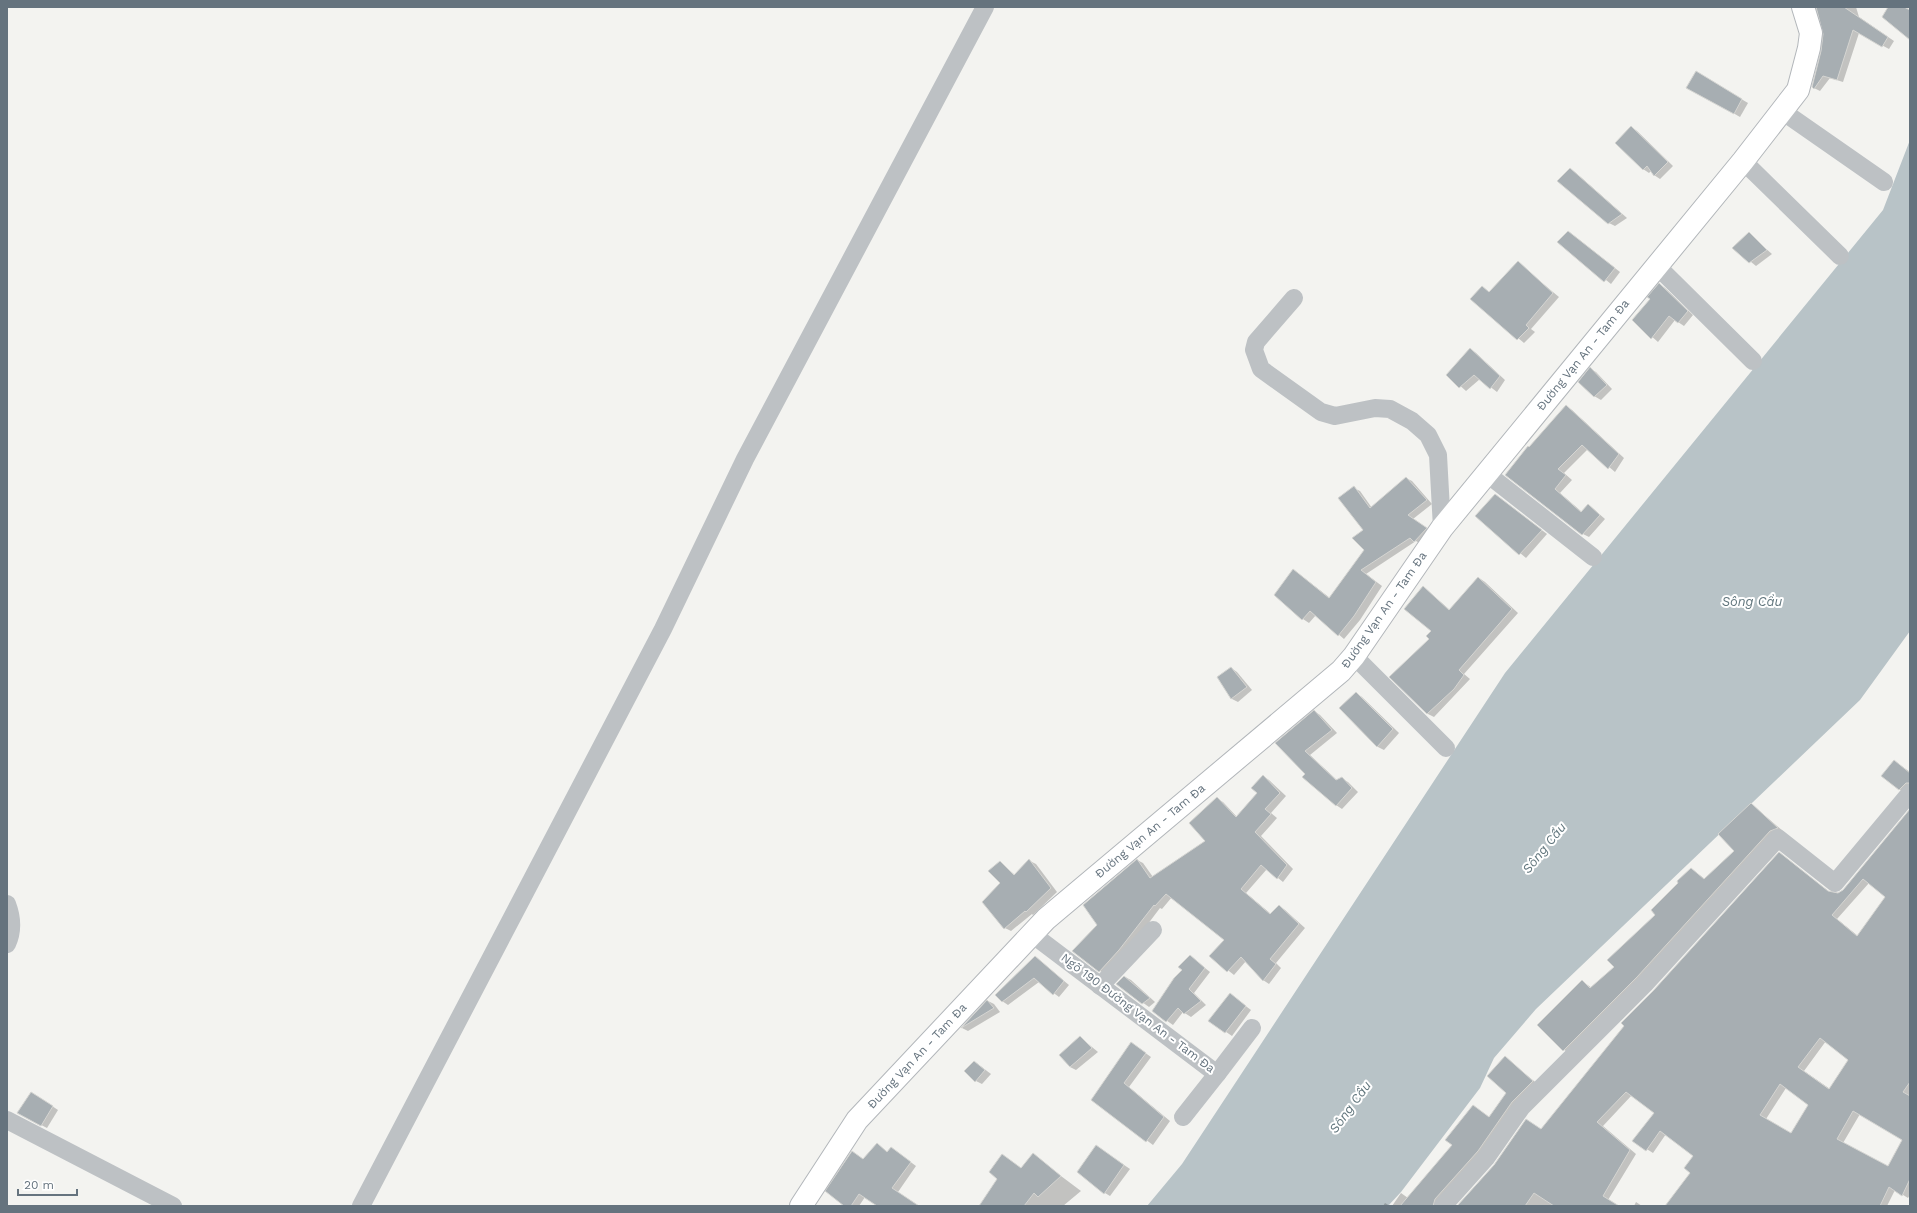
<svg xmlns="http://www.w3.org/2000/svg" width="1917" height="1213" viewBox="0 0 1917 1213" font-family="'Work Sans',sans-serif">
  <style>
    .water { fill: #b8c3c7 }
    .shadow { fill: #0003; fill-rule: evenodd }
    .building { fill: #a7aeb2; stroke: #d5d5d2; fill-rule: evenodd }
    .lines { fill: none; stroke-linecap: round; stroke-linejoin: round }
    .secondary-casing { stroke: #b2b6ba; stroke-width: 24 }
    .minor { stroke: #bdc1c4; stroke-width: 18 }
    .secondary { stroke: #fff; stroke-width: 22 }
    .labels { text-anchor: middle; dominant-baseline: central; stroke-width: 4; stroke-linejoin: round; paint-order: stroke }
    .street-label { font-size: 12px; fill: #65737e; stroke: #fff }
    .water-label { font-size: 13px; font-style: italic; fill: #60757c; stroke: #fff }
  </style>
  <rect width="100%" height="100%" fill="#f3f3f0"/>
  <polygon class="water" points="1910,140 1910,631 1860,700 1536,1009 1494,1058 1480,1088 1401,1192 1388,1206 1147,1206 1182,1164 1505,673 1883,210"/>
  <g class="shadow">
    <polygon points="1817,7 1856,7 1859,17 1894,41 1889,49 1859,33 1843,82 1830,78 1820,91 1814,88 1822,50 1824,30"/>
    <polygon points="1696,72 1748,103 1740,117 1688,87"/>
    <polygon points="1631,127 1637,131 1673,166 1660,179 1654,175 1651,171 1649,173 1643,169"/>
    <polygon points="1570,169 1576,173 1627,218 1615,226 1609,223"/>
    <polygon points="1569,232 1620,272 1611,284 1559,242"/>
    <polygon points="1749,234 1772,254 1756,266 1734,248"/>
    <polygon points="1518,263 1559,297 1531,329 1535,332 1524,343 1472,299 1483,288 1490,293"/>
    <polygon points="1659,284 1665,288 1693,315 1684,326 1675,320 1658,342 1633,320 1651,299"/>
    <polygon points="1470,349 1476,353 1505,380 1497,392 1480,379 1466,391 1448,375"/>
    <polygon points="1590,369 1596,372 1612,389 1601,400 1594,396"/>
    <polygon points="1566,407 1572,410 1624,458 1615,472 1588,449 1564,473 1572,480 1560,493 1582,512 1589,505 1605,519 1589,537 1583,534 1530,448"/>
    <polygon points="1406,478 1412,481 1432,504 1413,519 1432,532 1421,544 1416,541 1366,574 1382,586 1360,620 1344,639 1316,615 1309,623 1303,619 1275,594 1299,574 1330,598 1365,550 1364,530 1354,488 1360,491 1372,508"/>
    <polygon points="1496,495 1547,534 1526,558 1476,516"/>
    <polygon points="1479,578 1485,582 1518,613 1464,674 1470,679 1434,717 1428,714 1391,677 1430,639 1432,631 1423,587 1450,610"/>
    <polygon points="1231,668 1237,672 1252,690 1238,702 1232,699"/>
    <polygon points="1356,693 1362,697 1399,733 1384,750 1378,747 1341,708"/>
    <polygon points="1314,711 1320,715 1337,733 1310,755 1338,781 1342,779 1348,782 1358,792 1342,809 1336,805 1277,743"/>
    <polygon points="1894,761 1910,772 1910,789 1905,793 1899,789"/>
    <polygon points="1263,776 1269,780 1286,796 1271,813 1277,818 1261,836 1293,869 1283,882 1267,869 1246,893 1271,914 1279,906 1285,910 1305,928 1276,963 1281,968 1269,984 1263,980 1246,961 1234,975 1210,956 1226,940 1172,897 1162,909 1160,908 1126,953 1106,974 1100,971 1099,925 1137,860 1143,863 1153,877 1206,841 1217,799 1223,802 1237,817 1258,793"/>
    <polygon points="1751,804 1783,831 1570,1053 1564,1050 1582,981 1592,988 1616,967 1691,869 1705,879 1736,851"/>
    <path d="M 1910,809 L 1910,1144 L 1860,1114 L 1843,1143 L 1889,1167 L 1910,1149 L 1910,1195 L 1908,1198 L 1895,1190 L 1887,1206 L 1666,1206 L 1692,1172 L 1694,1156 L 1666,1134 L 1653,1153 L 1634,1141 L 1656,1112 L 1632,1095 L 1603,1126 L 1636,1154 L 1608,1200 L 1617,1206 L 1458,1206 L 1541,1130 L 1653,992 L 1779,854 L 1831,893 L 1839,894 L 1844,890 ZM 1869,883 L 1886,897 L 1858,936 L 1837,919 ZM 1826,1041 L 1849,1060 L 1830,1089 L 1804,1071 ZM 1786,1088 L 1809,1105 L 1791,1134 L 1766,1119 Z"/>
    <polygon points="1030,861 1036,864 1057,892 1033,915 1032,914 1011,931 1005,928 1000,862 1015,875"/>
    <polygon points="1190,956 1210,972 1194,993 1206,1005 1191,1017 1183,1012 1173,1025 1153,1011 1184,970"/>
    <polygon points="1035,957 1069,985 1059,997 1039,982 1008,1005 1002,1001"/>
    <polygon points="1125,977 1131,980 1155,1002 1149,1007 1117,984"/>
    <polygon points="1231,995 1251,1010 1232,1036 1210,1021"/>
    <polygon points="988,1001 994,1004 1000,1012 968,1031 962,1028"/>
    <polygon points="1080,1037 1098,1052 1076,1070 1070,1067"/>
    <polygon points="1137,1047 1151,1057 1129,1087 1170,1121 1153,1145 1093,1100"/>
    <polygon points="1505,1058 1539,1085 1440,1206 1392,1206 1401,1193 1408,1198 1453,1145 1473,1106 1490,1118 1508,1093"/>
    <polygon points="975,1062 991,1074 982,1084 976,1081"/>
    <polygon points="37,1096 58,1110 47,1128 24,1116"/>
    <polygon points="878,1145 888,1152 897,1152 916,1166 898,1192 918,1206 879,1206 865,1197 859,1206 845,1206 864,1160"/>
    <polygon points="1102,1150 1130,1169 1110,1196 1105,1193"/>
    <polygon points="1002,1155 1022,1169 1033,1155 1081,1191 1063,1206 980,1206 998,1179"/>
    <polygon points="1636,1202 1642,1206 1634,1206"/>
    <polygon points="1385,1203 1390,1206 1383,1206"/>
  </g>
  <g class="building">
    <polygon points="1816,7 1844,7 1888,37 1882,47 1853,30 1837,80 1823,76 1814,89 1812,87 1821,51 1823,34"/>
    <polygon points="1888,7 1904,7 1910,10 1910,40 1882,17"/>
    <polygon points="1696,71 1742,99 1734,114 1686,88"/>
    <polygon points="1631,126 1668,162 1654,176 1647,166 1643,170 1615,143"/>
    <polygon points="1570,168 1622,214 1608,224 1557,181"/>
    <polygon points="1568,231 1615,268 1604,282 1557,242"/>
    <polygon points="1749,232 1767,250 1749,263 1732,248"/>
    <polygon points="1518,261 1553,293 1526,325 1529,328 1517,340 1470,299 1482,286 1489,292"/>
    <polygon points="1659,283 1688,311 1678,323 1669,316 1651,339 1632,320 1650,299 1647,297"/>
    <polygon points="1470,348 1500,376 1490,389 1474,375 1459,388 1446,375"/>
    <polygon points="1590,367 1607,385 1594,397 1578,382"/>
    <polygon points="1566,405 1619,454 1608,469 1582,445 1558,469 1566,475 1555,489 1581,512 1588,504 1600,515 1582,535 1505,475 1528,446 1529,447"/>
    <polygon points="1406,477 1427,500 1408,515 1427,528 1414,542 1410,538 1361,570 1376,582 1354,616 1338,636 1310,611 1302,620 1274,595 1293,569 1329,598 1364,550 1352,538 1363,530 1338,498 1354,486 1370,508"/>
    <polygon points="1495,494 1542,530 1519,555 1475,516"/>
    <polygon points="1478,577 1512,609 1459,670 1464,675 1454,689 1427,714 1389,677 1429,639 1426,636 1431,631 1404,609 1423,586 1449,610"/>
    <polygon points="1231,667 1247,687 1231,699 1217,677"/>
    <polygon points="1356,692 1393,729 1377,747 1339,708"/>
    <polygon points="1314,710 1332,730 1305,751 1336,780 1342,777 1352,788 1336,806 1302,777 1305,774 1275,743"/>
    <polygon points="1894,760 1910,773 1910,783 1906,783 1899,790 1881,776"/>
    <polygon points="1263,775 1280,793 1265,809 1271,814 1255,832 1287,865 1277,879 1261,865 1241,889 1270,914 1279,905 1299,924 1270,959 1276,964 1263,981 1241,957 1227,972 1209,956 1224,940 1166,894 1155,906 1154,905 1119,950 1099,972 1072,951 1097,925 1083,905 1137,859 1150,878 1205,841 1189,823 1217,797 1236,817 1257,793 1251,788"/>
    <polygon points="1751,803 1778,828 1770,831 1637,977 1563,1051 1537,1025 1582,980 1590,988 1614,967 1607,960 1655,915 1651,910 1678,883 1677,881 1691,868 1704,879 1734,851 1718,834"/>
    <path d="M 1910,809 L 1910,1082 L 1903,1092 L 1910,1096 L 1910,1179 L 1902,1196 L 1889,1187 L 1880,1206 L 1665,1206 L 1690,1173 L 1684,1168 L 1693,1156 L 1660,1131 L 1646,1151 L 1632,1141 L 1654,1113 L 1626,1092 L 1597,1122 L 1630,1150 L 1603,1196 L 1619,1206 L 1554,1206 L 1534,1193 L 1525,1206 L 1457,1206 L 1494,1165 L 1526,1119 L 1541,1129 L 1624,1026 L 1621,1023 L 1653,991 L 1779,852 L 1828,891 L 1838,893 L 1843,890 ZM 1863,879 L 1885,897 L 1857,936 L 1832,915 ZM 1820,1038 L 1848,1060 L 1829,1089 L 1798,1067 ZM 1780,1084 L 1808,1105 L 1791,1133 L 1760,1115 ZM 1853,1111 L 1902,1140 L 1888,1166 L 1837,1139 Z"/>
    <polygon points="1029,859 1051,888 1026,912 1025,911 1004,929 982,902 1000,883 988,871 1000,861 1014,875"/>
    <polygon points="1190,955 1205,968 1189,989 1201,1001 1184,1014 1178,1008 1166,1022 1152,1011 1174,978 1182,970 1178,967"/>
    <polygon points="1035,956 1064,981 1053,995 1034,978 1002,1002 995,995"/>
    <polygon points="1124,976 1150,998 1142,1004 1116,984"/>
    <polygon points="1230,993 1246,1006 1225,1033 1208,1021"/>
    <polygon points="987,1000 994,1008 961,1028"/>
    <polygon points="1080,1036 1092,1048 1070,1067 1059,1055"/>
    <polygon points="1131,1042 1146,1053 1124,1083 1164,1117 1146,1142 1091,1100"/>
    <polygon points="1505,1056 1533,1081 1512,1102 1478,1151 1435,1199 1433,1206 1400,1206 1452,1145 1445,1140 1473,1105 1489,1117 1506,1093 1487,1076"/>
    <polygon points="974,1061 985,1070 975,1082 964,1071"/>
    <polygon points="31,1092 53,1106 41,1126 17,1113"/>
    <polygon points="877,1143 887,1152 891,1147 911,1162 892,1188 919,1206 877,1206 859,1194 851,1206 844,1206 825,1191 852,1151 863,1159"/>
    <polygon points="1096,1145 1124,1165 1104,1194 1077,1172"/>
    <polygon points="1033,1153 1061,1176 1038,1197 1034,1193 1024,1206 979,1206 997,1179 989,1172 1002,1154 1021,1168"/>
  </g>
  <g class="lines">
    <g class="secondary-casing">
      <polyline id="secondary" points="801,1206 857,1120 1046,919 1341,671 1354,656 1442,528 1743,161 1798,90 1809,48 1811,33 1803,7"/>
    </g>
    <g class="minor">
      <polyline points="1782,111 1884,182"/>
      <polyline points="1743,161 1840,256"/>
      <polyline points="1657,266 1753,361"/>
      <polyline points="1294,298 1256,342 1254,350 1261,369 1321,412 1335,416 1375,408 1390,409 1412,421 1428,435 1438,455 1442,528"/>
      <polyline points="1486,473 1593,557"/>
      <polyline points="1354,656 1446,748"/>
      <path d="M 7,904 C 12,917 13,931 7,944"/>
      <polyline points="1032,934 1217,1074 1252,1028"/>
      <polyline points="1100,986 1153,930"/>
      <polyline points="1183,1117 1217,1074"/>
      <polyline points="7,1120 173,1206"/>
      <polyline points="361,1206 663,629 745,459 985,7"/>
      <polyline points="1443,1206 1486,1158 1521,1108 1645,984 1778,838 1835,883 1910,793"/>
    </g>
    <use href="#secondary" class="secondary"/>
  </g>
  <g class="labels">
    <g class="street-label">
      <text transform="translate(1583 355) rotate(-51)">Đường Vạn An - Tam Đa</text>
      <text transform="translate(1384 610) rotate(-55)">Đường Vạn An - Tam Đa</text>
      <text transform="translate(1150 831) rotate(-40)">Đường Vạn An - Tam Đa</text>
      <text transform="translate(1138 1013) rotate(37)">Ngõ 190 Đường Vạn An - Tam Đa</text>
      <text transform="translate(917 1056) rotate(-47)">Đường Vạn An - Tam Đa</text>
    </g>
    <g class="water-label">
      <text x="1752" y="601">Sông Cầu</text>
      <text transform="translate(1544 848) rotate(-51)">Sông Cầu</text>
      <text transform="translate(1350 1107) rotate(-54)">Sông Cầu</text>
    </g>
  </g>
  <rect width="1917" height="1213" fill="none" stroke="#65737e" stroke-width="16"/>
  <path d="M18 1189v6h59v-6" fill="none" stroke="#65737e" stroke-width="2"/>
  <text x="24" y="1189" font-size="12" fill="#65737e" stroke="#ffffff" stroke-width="3" paint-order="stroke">20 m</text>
</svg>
